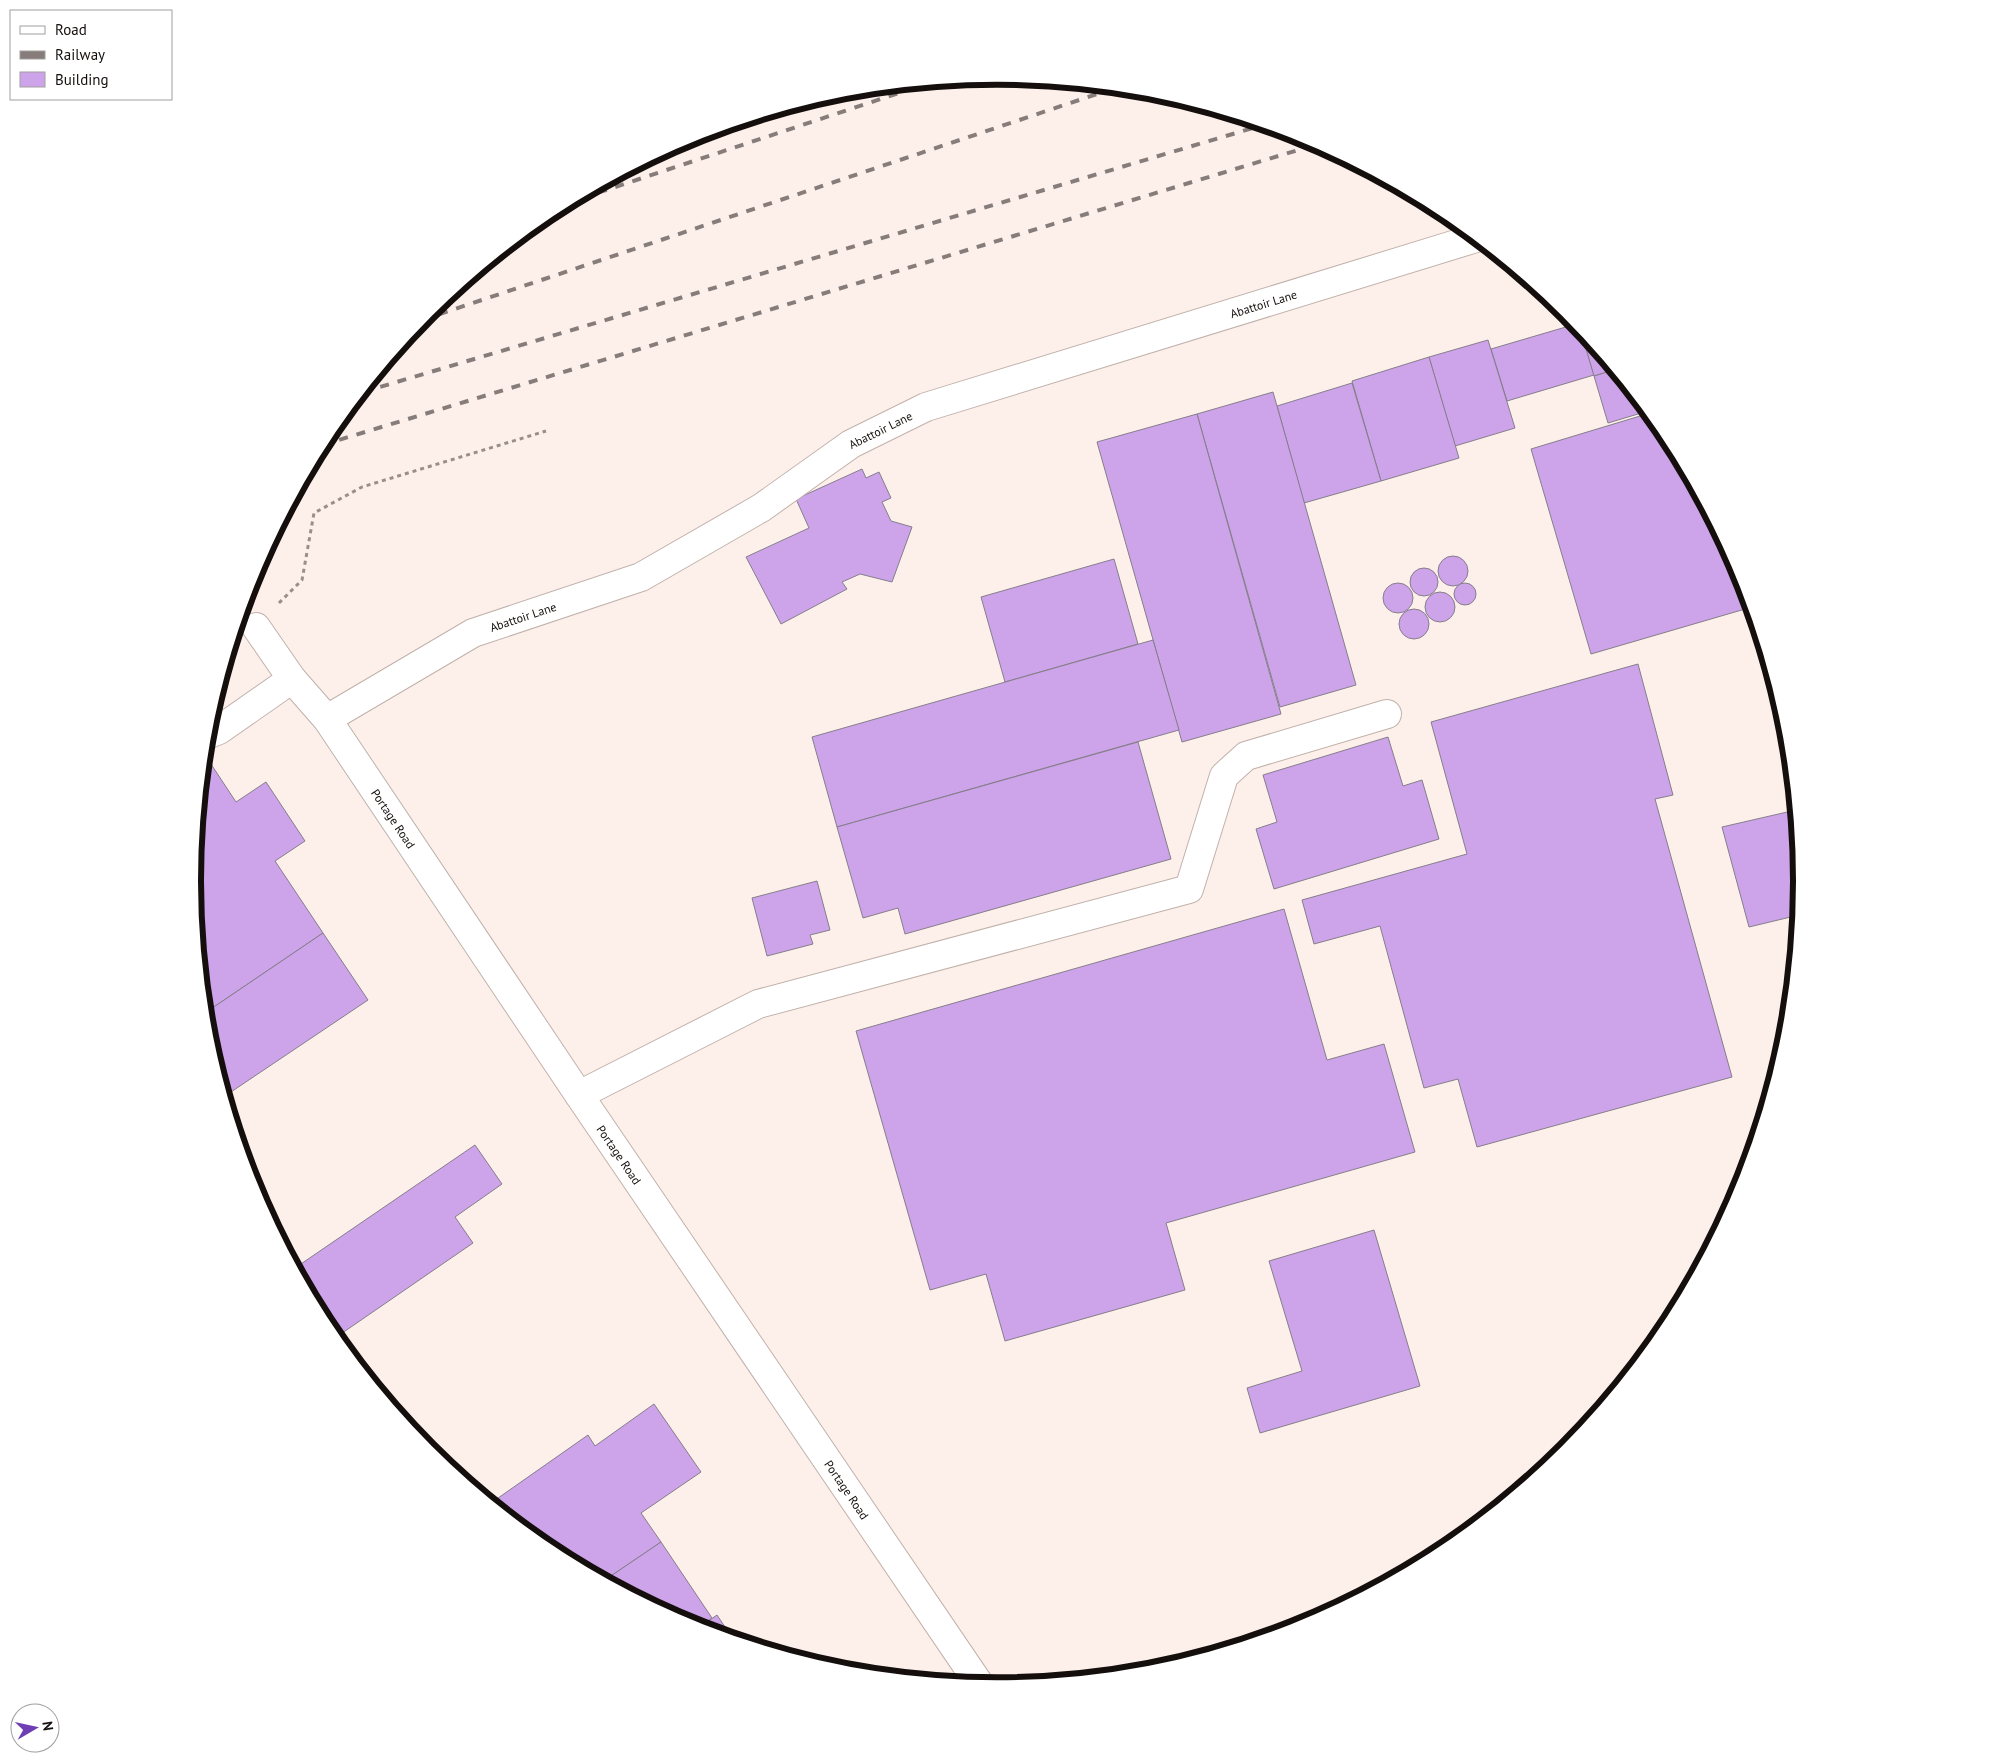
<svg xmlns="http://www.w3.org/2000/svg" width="1995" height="1763" viewBox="0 0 1995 1763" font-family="'PT Sans',sans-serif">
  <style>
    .building { fill: #cda3ea; stroke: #857e8a }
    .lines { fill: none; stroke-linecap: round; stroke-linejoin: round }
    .minor-casing { stroke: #c1b1ab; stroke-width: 30 }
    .path { stroke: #988f8b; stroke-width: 3; stroke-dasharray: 4 4; stroke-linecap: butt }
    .minor { stroke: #fff; stroke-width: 28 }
    .rail { stroke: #867d7a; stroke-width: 4; stroke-dasharray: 9 9; stroke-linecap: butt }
    .labels { text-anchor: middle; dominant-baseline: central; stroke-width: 4.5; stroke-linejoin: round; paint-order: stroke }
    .street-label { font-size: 12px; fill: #140f0d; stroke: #fff }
    .rim { fill: none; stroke: #140f0d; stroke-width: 6 }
  </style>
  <rect width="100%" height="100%" fill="#fdf0eb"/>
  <g class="building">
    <polygon points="1576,324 1580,328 1594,375 1507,401 1491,349"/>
    <polygon points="1580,328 1614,370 1594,376"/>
    <polygon points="1488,340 1515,428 1455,446 1429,357"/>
    <polygon points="1429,357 1459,458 1381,481 1352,381"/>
    <polygon points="1614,370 1648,411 1608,423 1594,376"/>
    <polygon points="1352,383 1381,481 1304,503 1277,406"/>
    <polygon points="1273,392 1356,685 1280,707 1197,414"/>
    <polygon points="1650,413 1667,434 1742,574 1752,607 1591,654 1531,449"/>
    <polygon points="1197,414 1281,714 1182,742 1097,442"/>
    <polygon points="862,469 866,478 879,472 891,498 882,502 891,521 912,527 892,582 860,574 842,582 847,589 781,624 746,557 809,528 796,499"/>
    <circle cx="1453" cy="571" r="15"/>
    <polygon points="1114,559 1138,644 1005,682 981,597"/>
    <circle cx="1424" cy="582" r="14"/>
    <circle cx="1398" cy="598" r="15"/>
    <circle cx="1465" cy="594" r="11"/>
    <circle cx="1440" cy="607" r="15"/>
    <circle cx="1414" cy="624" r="15"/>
    <polygon points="1759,630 1787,725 1785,726 1757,631"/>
    <polygon points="1153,640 1179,730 837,827 812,737"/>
    <polygon points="1638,664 1673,795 1655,799 1732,1077 1477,1147 1458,1079 1424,1088 1380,926 1314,944 1302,900 1467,854 1431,722"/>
    <polygon points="1388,737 1403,786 1422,780 1439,839 1274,889 1256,829 1277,822 1263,775"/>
    <polygon points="1138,742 1171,859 905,934 898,908 863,918 837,827"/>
    <polygon points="205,755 236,802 266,782 305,841 275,861 323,933 205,1013 192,881"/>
    <polygon points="1796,810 1803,882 1799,915 1749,927 1722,827"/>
    <polygon points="817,881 830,930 810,935 813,944 767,956 752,898"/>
    <polygon points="1284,909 1327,1060 1384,1044 1415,1152 1166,1223 1185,1290 1005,1341 986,1274 930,1290 856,1031"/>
    <polygon points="323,933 368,1000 225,1096 208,1038 205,1013"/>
    <polygon points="475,1145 502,1184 455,1217 473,1243 335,1338 328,1329 295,1268"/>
    <polygon points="1374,1230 1420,1386 1260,1433 1247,1388 1302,1371 1269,1261"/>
    <polygon points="654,1404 701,1472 641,1513 661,1542 605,1580 550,1551 491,1503 588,1435 595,1446"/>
    <polygon points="661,1542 712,1618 698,1628 689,1625 605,1580"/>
    <polygon points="717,1615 733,1639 698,1628"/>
  </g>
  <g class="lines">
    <g class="minor-casing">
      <g id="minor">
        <path id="s1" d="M 256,627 L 292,679 L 327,719 L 579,1095 L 980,1685"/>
        <path id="s2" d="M 327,719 L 473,633 L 641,577 L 761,508 L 851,444 L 926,407 L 1476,238"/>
        <polyline points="207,735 219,730 292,679"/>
        <polyline points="579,1095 758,1004 1189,889 1224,776 1246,756 1387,714"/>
      </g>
    </g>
    <polyline class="path" points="279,603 302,580 314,513 362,487 546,431"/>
    <use href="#minor" class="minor"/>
    <g class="rail">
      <polyline points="564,204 929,83"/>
      <polyline points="422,320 1115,88"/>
      <polyline points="363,392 1263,125"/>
      <polyline points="322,445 1318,144"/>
    </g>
  </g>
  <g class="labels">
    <g class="street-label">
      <text stroke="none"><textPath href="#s2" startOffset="1032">Abattoir Lane</textPath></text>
      <text stroke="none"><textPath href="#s2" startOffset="628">Abattoir Lane</textPath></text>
      <text stroke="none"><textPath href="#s2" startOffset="222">Abattoir Lane</textPath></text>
      <text stroke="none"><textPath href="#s1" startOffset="236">Portage Road</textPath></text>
      <text stroke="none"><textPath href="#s1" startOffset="641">Portage Road</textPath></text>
      <text stroke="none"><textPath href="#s1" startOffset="1046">Portage Road</textPath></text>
    </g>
  </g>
  <path d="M0 0H1995V1763H0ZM201 881a796 796 0 1 1 1592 0a796 796 0 1 1-1592 0Z" fill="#fff" fill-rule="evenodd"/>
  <path class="rim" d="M201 881a796 796 0 1 1 1592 0a796 796 0 1 1-1592 0Z"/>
  <rect x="10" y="10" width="162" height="90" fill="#ffffff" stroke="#a19f9e"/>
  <rect x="20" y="26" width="25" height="8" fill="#ffffff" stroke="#a19f9e"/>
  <text x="55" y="35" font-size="15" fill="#140f0d">Road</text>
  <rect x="20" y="51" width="25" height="8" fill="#867d7a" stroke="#a19f9e"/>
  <text x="55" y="60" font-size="15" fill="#140f0d">Railway</text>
  <rect x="20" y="72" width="25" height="15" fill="#cda3ea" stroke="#a19f9e"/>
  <text x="55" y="85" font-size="15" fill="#140f0d">Building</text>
  <g transform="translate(35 1728) rotate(81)"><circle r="24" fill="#ffffff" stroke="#a19f9e"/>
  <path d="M0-4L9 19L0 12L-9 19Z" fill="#6f3eb5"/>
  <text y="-8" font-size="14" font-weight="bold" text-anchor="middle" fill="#140f0d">N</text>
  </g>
</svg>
